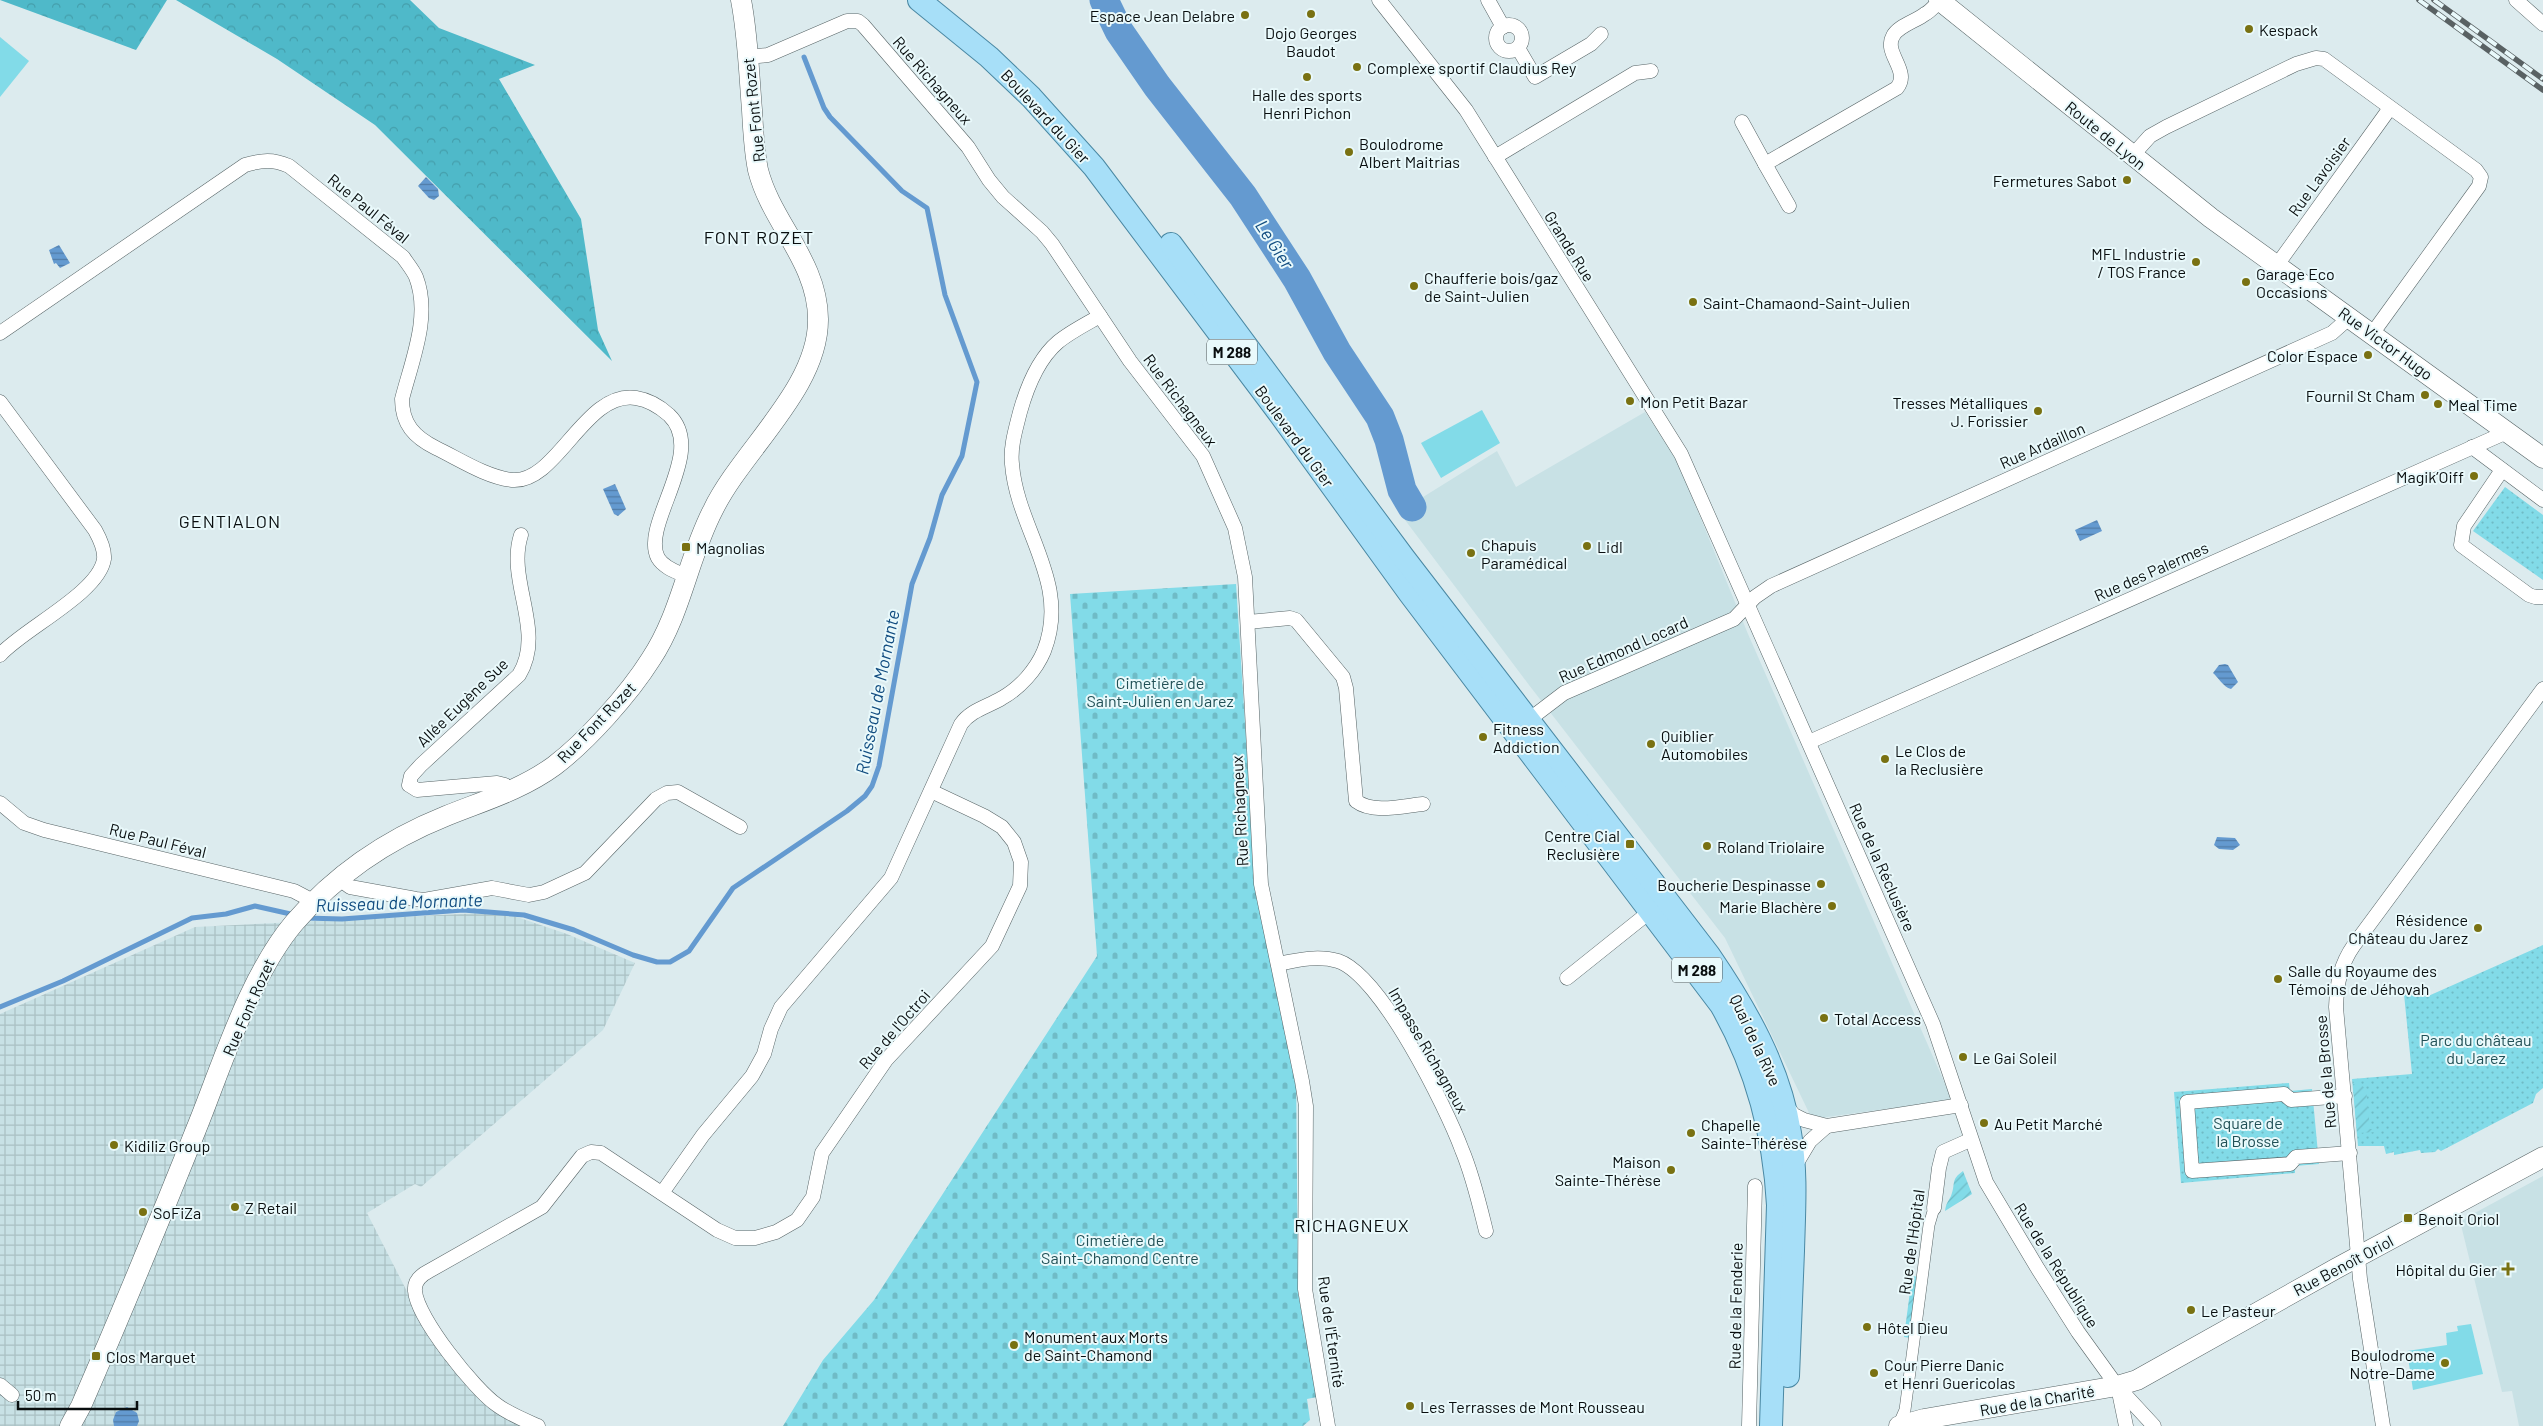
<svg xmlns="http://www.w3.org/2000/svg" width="2543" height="1426" viewBox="0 0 2543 1426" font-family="Barlow,sans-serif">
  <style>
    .built { fill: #c8e1e5 }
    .industrial { fill: url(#industrial-grid) }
    .forest { fill: url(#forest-crowns) }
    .cemetery { fill: url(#cemetery-stones) }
    .park { fill: url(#park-dots) }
    .garden { fill: url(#garden-furrows) }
    .pitch { fill: #82dbe8 }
    .water { fill: url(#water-rules) }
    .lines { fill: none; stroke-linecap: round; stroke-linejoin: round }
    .stream { stroke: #649ad0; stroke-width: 5 }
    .river { stroke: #649ad0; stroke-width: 29 }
    .pedestrian-casing { stroke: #576466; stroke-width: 12 }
    .minor-casing { stroke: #576466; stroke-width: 15 }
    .secondary-casing { stroke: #576466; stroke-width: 21 }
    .primary-casing { stroke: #4a88a3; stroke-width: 24 }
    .pedestrian { stroke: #fff; stroke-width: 11 }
    .minor { stroke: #fff; stroke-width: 14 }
    .secondary { stroke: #fff; stroke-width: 20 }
    .primary { stroke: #a7dff8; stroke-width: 22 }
    .rail-casing { stroke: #596163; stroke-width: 5.5 }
    .rail { stroke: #e9f9fb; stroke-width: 4; stroke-dasharray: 11; stroke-linecap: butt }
    .poi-dot { fill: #797112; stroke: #e9f9fb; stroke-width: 2 }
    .labels { text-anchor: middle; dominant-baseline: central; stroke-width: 4; stroke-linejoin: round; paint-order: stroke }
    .shield { fill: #e9f9fb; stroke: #4c5456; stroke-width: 1 }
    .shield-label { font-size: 15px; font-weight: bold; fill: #090e0f }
    .poi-label { font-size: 16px; fill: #090e0f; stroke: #e9f9fb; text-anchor: start }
    .street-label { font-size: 16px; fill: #090e0f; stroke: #e9f9fb }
    .park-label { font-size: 16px; fill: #215056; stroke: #e9f9fb }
    .neighbourhood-label { font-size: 18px; letter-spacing: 1px; fill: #090e0f; stroke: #e9f9fb }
    .water-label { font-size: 18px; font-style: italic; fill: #124d80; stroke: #e9f9fb }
  </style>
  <defs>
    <pattern id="industrial-grid" width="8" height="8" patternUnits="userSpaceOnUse" patternTransform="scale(1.25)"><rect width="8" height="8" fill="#c8e1e5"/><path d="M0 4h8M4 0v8" fill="none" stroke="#aac0c3"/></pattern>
    <pattern id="forest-crowns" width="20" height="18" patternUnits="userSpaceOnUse" patternTransform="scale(1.25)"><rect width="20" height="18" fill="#4fb9c9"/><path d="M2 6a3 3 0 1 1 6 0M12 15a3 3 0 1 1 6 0" fill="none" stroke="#449eab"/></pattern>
    <pattern id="cemetery-stones" width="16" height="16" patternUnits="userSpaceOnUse" patternTransform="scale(1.25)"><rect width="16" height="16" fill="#82dbe8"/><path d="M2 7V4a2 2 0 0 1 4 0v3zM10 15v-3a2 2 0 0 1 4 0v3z" fill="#6fbbc6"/></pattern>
    <pattern id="park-dots" width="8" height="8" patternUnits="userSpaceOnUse" patternTransform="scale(1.25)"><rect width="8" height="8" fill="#82dbe8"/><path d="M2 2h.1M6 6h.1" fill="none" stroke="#6fbbc6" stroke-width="1.8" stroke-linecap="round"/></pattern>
    <pattern id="garden-furrows" width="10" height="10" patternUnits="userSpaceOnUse" patternTransform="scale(1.25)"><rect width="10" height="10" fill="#82dbe8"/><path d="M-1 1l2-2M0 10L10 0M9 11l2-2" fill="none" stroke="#6fbbc6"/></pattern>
    <pattern id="water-rules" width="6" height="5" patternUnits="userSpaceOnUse" patternTransform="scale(1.25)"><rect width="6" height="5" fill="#649ad0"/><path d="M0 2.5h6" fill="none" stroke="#517ca7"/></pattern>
  </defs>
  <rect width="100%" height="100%" fill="#dcebee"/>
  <g class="built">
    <polygon points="1645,412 1676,458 1748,634 1952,1100 1812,1119 1725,938 1529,685 1399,512 1497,451 1516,487"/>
    <polygon points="2543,1176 2543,1426 2519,1426 2512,1391 2502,1392 2460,1221"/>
  </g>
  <polygon class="industrial" points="502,912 567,934 635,963 603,1030 421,1187 415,1184 367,1213 418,1313 467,1387 521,1426 0,1426 0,1014 195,927"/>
  <g class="forest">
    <polygon points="0,0 167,0 136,50"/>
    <polygon points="176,0 410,0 439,28 535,65 499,79 581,219 598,330 612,361 375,125 277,59"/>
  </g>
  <polygon class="cemetery" points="1236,584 1256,895 1296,1067 1298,1292 1317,1397 1307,1399 1310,1420 1303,1426 783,1426 823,1360 874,1300 1097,956 1070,594"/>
  <g class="park">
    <polygon points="2505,487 2543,515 2543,580 2473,531"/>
    <polygon points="2543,945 2543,1088 2536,1094 2533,1103 2441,1151 2438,1149 2435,1152 2421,1153 2420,1150 2394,1155 2394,1152 2386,1154 2384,1146 2358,1146 2352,1079 2412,1074 2404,994 2420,988 2426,997"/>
    <polygon points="2289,1083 2290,1091 2312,1089 2319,1164 2295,1166 2295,1173 2181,1183 2174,1092"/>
  </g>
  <g class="garden">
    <polygon points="2353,1084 2360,1084 2366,1089 2370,1129 2379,1129 2379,1132 2357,1133"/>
    <path d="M 1963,1171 L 1972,1194 L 1945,1211 C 1946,1203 1948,1202 1951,1196 C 1956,1184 1950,1180 1963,1171 Z"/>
    <polygon points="1912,1276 1919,1277 1911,1338 1904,1337"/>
  </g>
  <g class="pitch">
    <polygon points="0,37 29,61 0,97"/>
    <polygon points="1482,410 1500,443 1441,478 1421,443"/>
    <polygon points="2471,1324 2483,1374 2413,1390 2407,1351 2447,1345 2446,1333 2458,1331 2457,1326"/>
  </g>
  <g class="water">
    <polygon points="426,177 438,189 439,196 434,200 429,198 418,186"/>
    <polygon points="59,245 70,263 60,268 56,263 54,264 49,250"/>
    <polygon points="615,484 626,509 618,516 614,514 603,489"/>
    <polygon points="2097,520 2102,531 2080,541 2075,530"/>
    <path d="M 2225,664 L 2228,665 L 2238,682 L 2231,689 C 2223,687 2218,677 2213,673 L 2219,665 Z"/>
    <polygon points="2217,837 2235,838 2240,845 2233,850 2219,849 2214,845"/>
    <polygon points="127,1407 137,1413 139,1421 137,1426 114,1426 113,1420 116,1412"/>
  </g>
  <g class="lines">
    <g class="stream">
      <polyline points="305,918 342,919 463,910 524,915 574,930 633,955 657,962 670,962 689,951 733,888 847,811 865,796 872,786 879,766 912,584 930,538 942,495 962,456 977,382 945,295 927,208 902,191 830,117 824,108 804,57"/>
      <polyline points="0,1007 63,981 192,918 226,914 255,906 295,915"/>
    </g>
    <polyline class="river" points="1104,0 1119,31 1157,86 1243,196 1297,279 1337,352 1380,417 1389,440 1402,490 1412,507"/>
    <g class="pedestrian-casing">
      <polyline id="pedestrian" points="1898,1426 1905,1410 1929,1225 1934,1208"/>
    </g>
    <g class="minor-casing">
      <g id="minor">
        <polyline points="1379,0 1466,110 1681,454 1933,1024 1986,1182 2038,1269 2078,1332 2117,1386 2154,1426"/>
        <polyline points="1488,0 1503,27"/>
        <polyline points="2516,0 2543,24"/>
        <circle cx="1509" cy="38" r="13"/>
        <polyline points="1518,48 1535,77 1591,44 1601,34"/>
        <polyline points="748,57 768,55 847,21 858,21 863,25 968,147 989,180 1003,197 1042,232 1052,244 1130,361 1203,456 1235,528 1245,577 1261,884 1302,1081 1306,1106 1305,1289 1328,1426"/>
        <path d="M 1742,122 L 1765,164 L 1897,88 C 1911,71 1883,53 1893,36 C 1898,26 1916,21 1925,14 C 1931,11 1935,5 1940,1"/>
        <polyline points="2132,156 2150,136 2166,127 2296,64 2316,58 2324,59 2476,170 2481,177 2479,186 2372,334"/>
        <polyline points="1495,157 1635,73 1651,71"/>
        <polyline points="1765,164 1789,206"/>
        <polyline points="2277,265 2390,108"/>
        <path d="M 0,333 L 245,165 C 262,160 273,159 289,166 L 403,257 C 407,263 413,270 416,277 C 431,316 412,360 402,399 C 402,424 414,437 436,448 C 459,459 486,477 512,480 C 557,484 585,390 636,398 C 649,400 659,406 669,415 C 708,452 640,524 658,558 C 664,568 677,572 686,576"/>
        <path d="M 0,402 L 95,530 C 100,539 105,549 104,559 C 99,593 23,629 0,655"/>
        <polyline points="2472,447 2543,500"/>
        <polyline points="2502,470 2464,526 2461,545 2529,595 2535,597 2543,597"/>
        <path d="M 1248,622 L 1290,618 L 1296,620 L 1343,677 L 1346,688 L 1356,801 C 1373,814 1403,806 1423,804"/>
        <polyline points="1522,725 1564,693 1734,619 1755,597 1771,586 2332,333 2349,318"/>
        <polyline points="1809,742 2507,432"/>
        <path d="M 509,792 L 505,785 L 497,783 L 417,790 L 409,785 L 411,776 L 421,765 L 519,675 C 546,631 506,581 521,535"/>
        <polyline points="0,803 24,823 44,830 294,891 313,901"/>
        <polyline points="338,878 350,887 416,899 424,900 492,888 529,895 544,892 585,873 656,799 667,793 678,792 740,827"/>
        <path d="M 1278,964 C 1297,960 1318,955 1338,961 C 1381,975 1446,1107 1462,1150 C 1473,1176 1479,1203 1486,1231"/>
        <polyline points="1567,978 1652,910"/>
        <polyline points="2345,1096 2291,1100 2284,1094 2187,1102 2192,1171 2290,1164 2296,1157 2350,1153"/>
        <polyline points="1785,1105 1794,1115 1804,1120 1827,1126 1961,1105"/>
        <polyline points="1795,1166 1810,1141 1827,1126"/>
        <path d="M 662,1193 L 703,1135 L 752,1076 L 764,1054 L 771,1029 L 781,1007 L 891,878 L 961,724 C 971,710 987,707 1002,698 C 1020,688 1036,670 1044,651 C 1071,582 1017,530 1012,464 C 1010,447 1016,428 1020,412 C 1027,387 1038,359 1058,342 C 1070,332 1086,324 1100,316"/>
        <polyline points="1934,1208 1939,1168 1943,1152 1970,1140"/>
        <polyline points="0,1385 12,1395"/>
        <polyline points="2119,1392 2126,1426"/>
        <path d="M 538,1426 C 524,1420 509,1414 497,1405 C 475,1390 417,1318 415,1291 C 414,1281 421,1275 429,1271 L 542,1207 L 582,1156 L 591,1152 L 601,1153 L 717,1230 L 735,1238 L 755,1238 L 776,1232 L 797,1220 L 813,1197 L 822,1153 L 886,1060 L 992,946 L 1020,886 L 1021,862 L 1014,842 L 1002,827 L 984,816 L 931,791"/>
        <polyline points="1749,1426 1755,1186"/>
        <path d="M 2383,1426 L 2360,1279 L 2336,1007 C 2337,983 2340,965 2354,945 L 2543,689"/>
      </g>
    </g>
    <g class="secondary-casing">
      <g id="secondary">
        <polyline points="1939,0 2211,218 2543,458"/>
        <path d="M 70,1426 L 81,1406 C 122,1312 161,1217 199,1122 C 224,1059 251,974 294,923 C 336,874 386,840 446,816 C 483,801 521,790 554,766 C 587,741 629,694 651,659 C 681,614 688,558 713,510 C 742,450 819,388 818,319 C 818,262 771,222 758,170 C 754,150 753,130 752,110 C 749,74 748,36 741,0"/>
        <polyline points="1899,1426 1924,1419 2117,1386 2137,1380 2337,1268 2543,1157"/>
      </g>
    </g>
    <g class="primary-casing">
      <g id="primary">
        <path d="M 919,0 L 989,57 L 1031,97 L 1094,167 L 1279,413 L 1410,594 L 1721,1005 C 1757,1068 1774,1133 1778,1205 L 1771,1426"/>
        <path d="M 1171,244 L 1404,558 L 1709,955 C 1746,1009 1780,1068 1790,1133 C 1797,1172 1794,1212 1793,1251 C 1791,1293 1790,1334 1788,1376"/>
      </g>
    </g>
    <use href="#pedestrian" class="pedestrian"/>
    <use href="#minor" class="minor"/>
    <use href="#secondary" class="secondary"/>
    <use href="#primary" class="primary"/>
    <g class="rail-casing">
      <g id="rail">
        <polyline points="2419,0 2543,90"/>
        <polyline points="2434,0 2543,79"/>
      </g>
    </g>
    <use href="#rail" class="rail"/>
  </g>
  <g class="poi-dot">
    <circle cx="1311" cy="14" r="5"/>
    <circle cx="1245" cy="15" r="5"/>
    <circle cx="2249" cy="29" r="5"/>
    <circle cx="1357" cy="67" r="5"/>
    <circle cx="1307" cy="77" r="5"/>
    <circle cx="1349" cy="152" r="5"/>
    <circle cx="2127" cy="180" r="5"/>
    <circle cx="2196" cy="262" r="5"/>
    <circle cx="2246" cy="282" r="5"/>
    <circle cx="1414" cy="286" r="5"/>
    <circle cx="1693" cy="302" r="5"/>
    <circle cx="2368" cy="355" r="5"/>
    <circle cx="2425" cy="395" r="5"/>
    <circle cx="1630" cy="401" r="5"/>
    <circle cx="2438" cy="404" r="5"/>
    <circle cx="2038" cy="411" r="5"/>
    <circle cx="2474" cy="476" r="5"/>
    <circle cx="1587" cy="546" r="5"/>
    <rect x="681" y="542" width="10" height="10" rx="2.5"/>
    <circle cx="1471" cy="553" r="5"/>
    <circle cx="1483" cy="737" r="5"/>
    <circle cx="1651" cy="744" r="5"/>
    <circle cx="1885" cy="759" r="5"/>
    <rect x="1625" y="839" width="10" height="10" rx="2.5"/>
    <circle cx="1707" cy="846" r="5"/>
    <circle cx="1821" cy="884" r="5"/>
    <circle cx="1832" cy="906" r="5"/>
    <circle cx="2478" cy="928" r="5"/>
    <circle cx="2278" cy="979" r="5"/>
    <circle cx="1824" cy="1018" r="5"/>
    <circle cx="1963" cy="1057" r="5"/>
    <circle cx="1984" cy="1123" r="5"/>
    <circle cx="1691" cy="1133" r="5"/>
    <circle cx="114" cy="1145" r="5"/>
    <circle cx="1671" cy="1170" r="5"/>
    <circle cx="235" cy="1207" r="5"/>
    <circle cx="143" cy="1212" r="5"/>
    <rect x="2403" y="1213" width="10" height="10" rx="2.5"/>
    <path d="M2505.5 1261.5h5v5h5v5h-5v5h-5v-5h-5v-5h5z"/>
    <circle cx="2191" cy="1310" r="5"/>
    <circle cx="1867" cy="1327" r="5"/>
    <circle cx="1014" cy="1345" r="5"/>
    <rect x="91" y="1351" width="10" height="10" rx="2.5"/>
    <circle cx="2445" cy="1363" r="5"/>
    <circle cx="1874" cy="1373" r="5"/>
    <circle cx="1410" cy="1406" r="5"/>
  </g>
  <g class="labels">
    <g class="shield">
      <rect x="1207" y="339.5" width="50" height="25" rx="4"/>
      <rect x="1672" y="957.5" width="50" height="25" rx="4"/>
    </g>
    <g class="shield-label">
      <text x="1232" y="352">M 288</text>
      <text x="1697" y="970">M 288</text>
    </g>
    <g class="poi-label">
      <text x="1235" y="15" text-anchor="end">Espace Jean Delabre</text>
      <text x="2259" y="29">Kespack</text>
      <text x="1311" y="32" text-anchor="middle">Dojo Georges<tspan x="1311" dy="18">Baudot</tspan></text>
      <text x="1367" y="67">Complexe sportif Claudius Rey</text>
      <text x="1307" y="94" text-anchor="middle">Halle des sports<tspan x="1307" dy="18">Henri Pichon</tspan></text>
      <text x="1359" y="143">Boulodrome<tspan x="1359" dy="18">Albert Maitrias</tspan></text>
      <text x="2117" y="180" text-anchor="end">Fermetures Sabot</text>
      <text x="2186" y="253" text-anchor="end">MFL Industrie<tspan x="2186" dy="18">/ TOS France</tspan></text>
      <text x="2256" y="273">Garage Eco<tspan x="2256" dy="18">Occasions</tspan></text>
      <text x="1424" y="277">Chaufferie bois/gaz<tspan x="1424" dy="18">de Saint-Julien</tspan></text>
      <text x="1703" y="302">Saint-Chamaond-Saint-Julien</text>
      <text x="2358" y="355" text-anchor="end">Color Espace</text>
      <text x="2415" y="395" text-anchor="end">Fournil St Cham</text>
      <text x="1640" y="401">Mon Petit Bazar</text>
      <text x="2028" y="402" text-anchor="end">Tresses Métalliques<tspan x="2028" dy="18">J. Forissier</tspan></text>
      <text x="2448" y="404">Meal Time</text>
      <text x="2464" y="476" text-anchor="end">Magik’Oiff</text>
      <text x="1481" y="544">Chapuis<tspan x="1481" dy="18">Paramédical</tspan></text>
      <text x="1597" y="546">Lidl</text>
      <text x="696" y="547">Magnolias</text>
      <text x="1493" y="728">Fitness<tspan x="1493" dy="18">Addiction</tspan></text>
      <text x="1661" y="735">Quiblier<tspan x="1661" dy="18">Automobiles</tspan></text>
      <text x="1895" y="750">Le Clos de<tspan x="1895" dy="18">la Reclusière</tspan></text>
      <text x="1620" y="835" text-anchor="end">Centre Cial<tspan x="1620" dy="18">Reclusière</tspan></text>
      <text x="1717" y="846">Roland Triolaire</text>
      <text x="1811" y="884" text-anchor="end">Boucherie Despinasse</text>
      <text x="1822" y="906" text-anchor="end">Marie Blachère</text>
      <text x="2468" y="919" text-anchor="end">Résidence<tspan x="2468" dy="18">Château du Jarez</tspan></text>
      <text x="2288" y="970">Salle du Royaume des<tspan x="2288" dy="18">Témoins de Jéhovah</tspan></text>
      <text x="1834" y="1018">Total Access</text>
      <text x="1973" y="1057">Le Gai Soleil</text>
      <text x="1994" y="1123">Au Petit Marché</text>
      <text x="1701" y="1124">Chapelle<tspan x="1701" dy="18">Sainte-Thérèse</tspan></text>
      <text x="124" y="1145">Kidiliz Group</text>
      <text x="1661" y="1161" text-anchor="end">Maison<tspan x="1661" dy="18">Sainte-Thérèse</tspan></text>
      <text x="245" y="1207">Z Retail</text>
      <text x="153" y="1212">SoFiZa</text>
      <text x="2418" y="1218">Benoit Oriol</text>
      <text x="2497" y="1269" text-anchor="end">Hôpital du Gier</text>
      <text x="2201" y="1310">Le Pasteur</text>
      <text x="1877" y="1327">Hôtel Dieu</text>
      <text x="1024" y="1336">Monument aux Morts<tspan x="1024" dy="18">de Saint-Chamond</tspan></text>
      <text x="2435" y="1354" text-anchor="end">Boulodrome<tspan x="2435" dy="18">Notre-Dame</tspan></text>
      <text x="106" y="1356">Clos Marquet</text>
      <text x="1884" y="1364">Cour Pierre Danic<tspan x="1884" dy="18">et Henri Guericolas</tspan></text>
      <text x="1420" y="1406">Les Terrasses de Mont Rousseau</text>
    </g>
    <g class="street-label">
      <text transform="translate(933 80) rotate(49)">Rue Richagneux</text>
      <text transform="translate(753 110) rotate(-96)">Rue Font Rozet</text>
      <text transform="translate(1046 116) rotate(47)">Boulevard du Gier</text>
      <text transform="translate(2106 135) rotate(39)">Route de Lyon</text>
      <text transform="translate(2319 176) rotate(-54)">Rue Lavoisier</text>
      <text transform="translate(369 208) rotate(39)">Rue Paul Féval</text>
      <text transform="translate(1570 246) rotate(58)">Grande Rue</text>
      <text transform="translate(2386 343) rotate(36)">Rue Victor Hugo</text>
      <text transform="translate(1181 400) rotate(53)">Rue Richagneux</text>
      <text transform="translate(1295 436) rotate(54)">Boulevard du Gier</text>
      <text transform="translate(2042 445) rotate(-24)">Rue Ardaillon</text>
      <text transform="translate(2151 571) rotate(-24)">Rue des Palermes</text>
      <text transform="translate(1623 649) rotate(-24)">Rue Edmond Locard</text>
      <text transform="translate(462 702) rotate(-44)">Allée Eugène Sue</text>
      <text transform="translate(596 722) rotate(-46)">Rue Font Rozet</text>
      <text transform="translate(1239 811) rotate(-93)">Rue Richagneux</text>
      <text transform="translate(158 840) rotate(14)">Rue Paul Féval</text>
      <text transform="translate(1883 867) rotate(66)">Rue de la Réclusière</text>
      <text transform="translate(248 1007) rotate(-66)">Rue Font Rozet</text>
      <text transform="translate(894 1029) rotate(-49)">Rue de l'Octroi</text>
      <text transform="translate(1756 1040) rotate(65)">Quai de la Rive</text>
      <text transform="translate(1429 1050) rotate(60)">Impasse Richagneux</text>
      <text transform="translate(2325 1072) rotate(-95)">Rue de la Brosse</text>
      <text transform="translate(1911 1242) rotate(-82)">Rue de l'Hôpital</text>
      <text transform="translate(2057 1265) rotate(58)">Rue de la République</text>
      <text transform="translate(2343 1265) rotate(-28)">Rue Benoît Oriol</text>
      <text transform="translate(1735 1306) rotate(-89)">Rue de la Fenderie</text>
      <text transform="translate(1332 1332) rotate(82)">Rue de l'Éternité</text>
      <text transform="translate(2037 1400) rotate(-10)">Rue de la Charité</text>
    </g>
    <g class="park-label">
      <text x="1160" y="682">Cimetière de<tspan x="1160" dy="18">Saint-Julien en Jarez</tspan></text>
      <text x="2476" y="1039">Parc du château<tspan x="2476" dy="18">du Jarez</tspan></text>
      <text x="2248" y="1122">Square de<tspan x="2248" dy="18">la Brosse</tspan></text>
      <text x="1120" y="1239">Cimetière de<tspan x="1120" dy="18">Saint-Chamond Centre</tspan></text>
    </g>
    <g class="neighbourhood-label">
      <text x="759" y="237">FONT ROZET</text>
      <text x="230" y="521">GENTIALON</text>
      <text x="1352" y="1225">RICHAGNEUX</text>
    </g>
    <g class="water-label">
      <text transform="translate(1275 244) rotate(57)">Le Gier</text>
      <text transform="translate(877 692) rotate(-79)">Ruisseau de Mornante</text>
      <text transform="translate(399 902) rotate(-2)">Ruisseau de Mornante</text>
    </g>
  </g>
  <path d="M18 1401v8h119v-8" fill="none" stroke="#090e0f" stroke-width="2.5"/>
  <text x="25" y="1401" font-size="15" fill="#090e0f" stroke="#e9f9fb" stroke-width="4" paint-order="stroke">50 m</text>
</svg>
